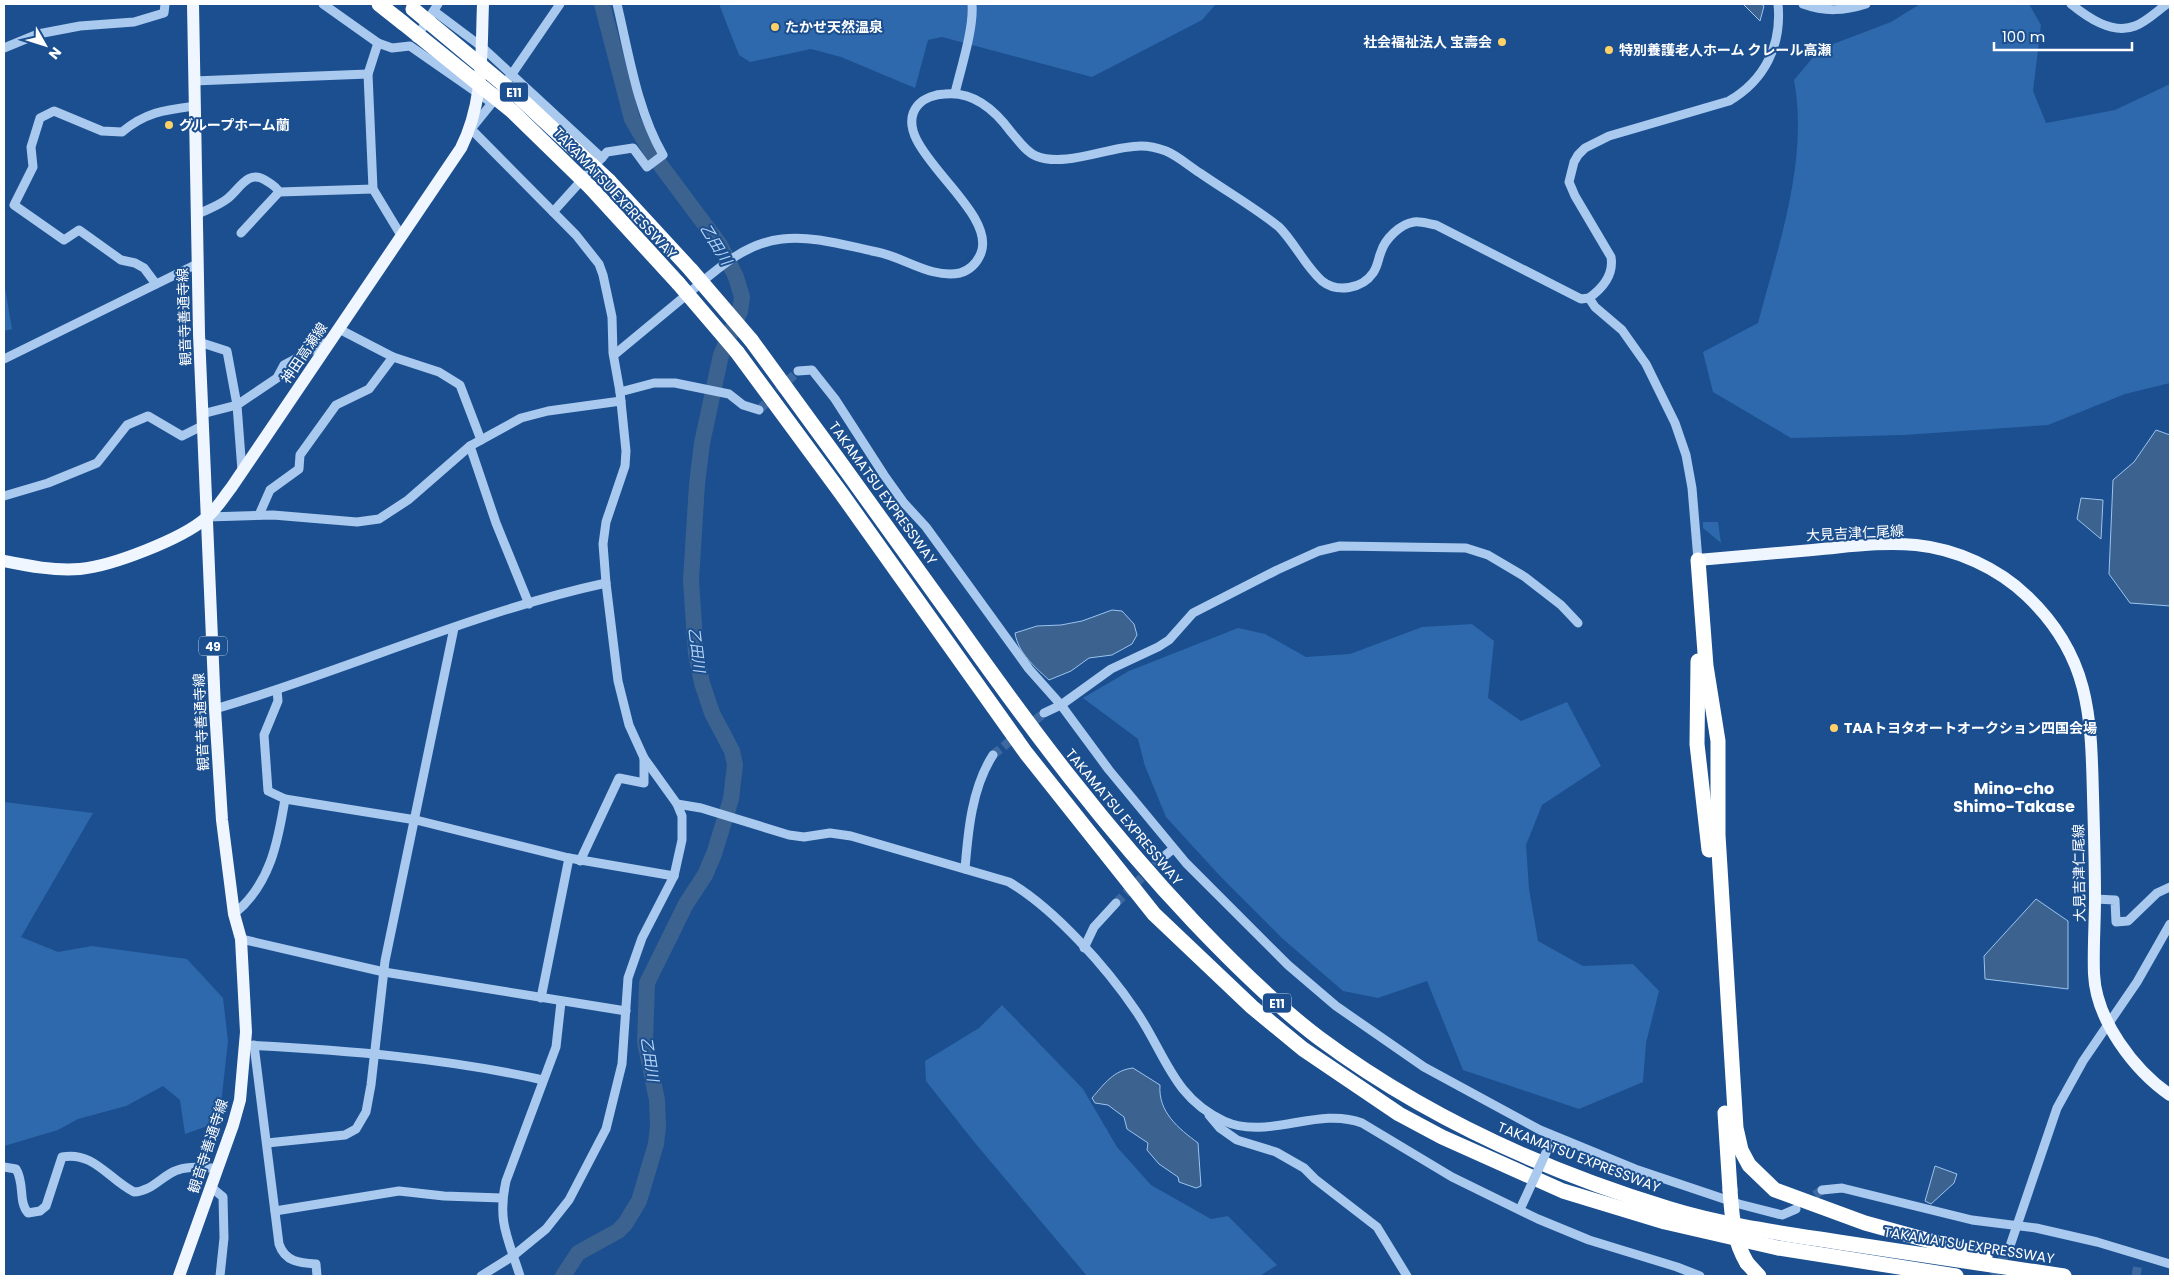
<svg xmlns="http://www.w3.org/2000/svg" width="2174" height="1280" viewBox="0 0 2174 1280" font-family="Poppins,'Noto Sans JP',sans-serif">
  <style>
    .green { fill: #2e69ad }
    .water { fill: #3c6290; stroke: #9cc4f0 }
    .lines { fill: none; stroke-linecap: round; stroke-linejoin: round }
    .river { stroke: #3c6290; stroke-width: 16 }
    .minor-tunnel { stroke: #3d69a0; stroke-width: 9; stroke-dasharray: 9 4.5; stroke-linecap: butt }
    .minor { stroke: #a9c9ee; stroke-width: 9 }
    .major { stroke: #f0f6ff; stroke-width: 12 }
    .highway { stroke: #fff; stroke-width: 15 }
    .minor-bridge { stroke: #a9c9ee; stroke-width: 9 }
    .highway-bridge { stroke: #fff; stroke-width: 15 }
    .poi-dot { fill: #ffd166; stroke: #1b4f8f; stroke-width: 2 }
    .labels { text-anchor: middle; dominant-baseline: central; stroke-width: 4; stroke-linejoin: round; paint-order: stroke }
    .shield { fill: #1b4f8f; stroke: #bbcadd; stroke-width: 1 }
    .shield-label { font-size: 12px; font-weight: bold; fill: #fff }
    .poi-label { font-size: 14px; font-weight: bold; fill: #fff; stroke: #1b4f8f; text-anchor: start }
    .street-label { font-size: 14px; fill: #fff; stroke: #1b4f8f }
    .water-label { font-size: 15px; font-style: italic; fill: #b5d3f5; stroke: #1b4f8f }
    .quarter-label { font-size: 16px; font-weight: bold; fill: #fff; stroke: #1b4f8f }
  </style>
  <rect width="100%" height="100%" fill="#1b4f8f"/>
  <g class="green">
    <polygon points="719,4 1216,4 1202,20 1092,77 942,37 928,40 915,88 841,57 811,49 750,62 739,55"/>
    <path d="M 1920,4 L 2029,4 L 2041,25 L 2033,91 L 2046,123 L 2115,110 L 2170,84 L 2170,383 L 2125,394 L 2048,425 L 1904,435 L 1791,438 L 1713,392 L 1703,352 L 1758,323 C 1778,246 1809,161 1794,80 L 1820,49 L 1891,22 Z"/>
    <polygon points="4,282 12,329 4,331"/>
    <polygon points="1703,522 1718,522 1721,543 1703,528"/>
    <polygon points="1472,624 1494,641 1488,698 1521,721 1567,702 1601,766 1542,805 1526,845 1529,889 1538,941 1583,966 1633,964 1659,991 1646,1043 1643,1082 1579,1109 1463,1070 1427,981 1378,998 1343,991 1283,939 1220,876 1166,817 1145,766 1138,739 1083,698 1129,671 1238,628 1265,634 1306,657 1350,654 1422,627"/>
    <polygon points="4,802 93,813 21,937 58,952 92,946 187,959 223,998 228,1041 219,1122 185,1134 180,1100 163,1086 126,1106 78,1119 58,1130 4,1146"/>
    <polygon points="1002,1005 1083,1089 1117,1147 1151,1185 1211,1219 1228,1216 1277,1265 1260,1276 1087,1276 975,1143 926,1081 925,1061 979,1028"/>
  </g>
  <g class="water">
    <polygon points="1743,4 1761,4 1764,6 1760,21"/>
    <polygon points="2156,430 2170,435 2170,606 2130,603 2109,574 2113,480 2134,462"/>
    <polygon points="2081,498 2103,500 2101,539 2077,519"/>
    <path d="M 1112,610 L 1122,611 L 1134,624 L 1137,635 L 1132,644 L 1112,655 L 1089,658 L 1071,671 L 1049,680 C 1035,667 1018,653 1015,633 L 1037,626 L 1061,625 L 1082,621 Z"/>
    <polygon points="2036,899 2068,921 2068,989 1985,979 1984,956"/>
    <path d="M 1133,1068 L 1160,1085 C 1158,1112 1178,1128 1198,1143 L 1201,1186 L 1196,1188 L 1179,1182 L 1178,1177 L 1159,1164 L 1147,1150 L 1148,1143 L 1127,1129 L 1124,1117 L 1108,1105 L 1095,1103 L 1092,1098 C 1104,1084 1114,1070 1133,1068 Z"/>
    <polygon points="1935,1166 1957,1174 1954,1183 1931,1204 1925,1201"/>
  </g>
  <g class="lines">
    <polyline class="river" points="563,1276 578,1253 618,1231 625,1224 639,1201 656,1144 658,1126 657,1100 645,1042 647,983 686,904 705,875 714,854 731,799 735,765 732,751 712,713 702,683 696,654 691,580 697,484 702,443 721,355 740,311 742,297 736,277 720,245 653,155 632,119 602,4"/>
    <g class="minor-tunnel">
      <polyline points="759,410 798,371"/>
      <polyline points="993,755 1044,713"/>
      <polyline points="1116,903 1162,858"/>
      <polyline points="1804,1203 1822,1190"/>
      <polyline points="1994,1276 2011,1243"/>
      <polyline points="2136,1276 2138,1264"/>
    </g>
    <g class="minor">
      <polyline points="323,4 378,43 392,48 410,46 492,103"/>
      <path d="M 1803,4 C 1825,12 1844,11 1866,4"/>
      <path d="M 2071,4 C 2087,17 2112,35 2135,26 C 2146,22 2157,11 2167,4"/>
      <polyline points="434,11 482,47 602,158"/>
      <polyline points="416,38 438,4"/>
      <polyline points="378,43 368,74 373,189 402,237"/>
      <polyline points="4,48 38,34 80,26 134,22 164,13 165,4"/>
      <polyline points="194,81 368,74"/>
      <path d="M 955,93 C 961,68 974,28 972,4"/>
      <path d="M 553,212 L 607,152 L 633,148 L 647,167 L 663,155 C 637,110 629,54 617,4"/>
      <path d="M 196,215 C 206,210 218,206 227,199 C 239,190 248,169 265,180 C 271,184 276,186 279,192 L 373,189"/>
      <polyline points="241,233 279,192"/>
      <path d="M 156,284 L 144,268 L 135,263 L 121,260 L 79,230 L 64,240 L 14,205 L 33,167 L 31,147 L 40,118 L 54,111 L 102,131 L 122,132 C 146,112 165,110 195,106"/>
      <polyline points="1589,298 1595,307 1622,330 1646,364 1675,423 1686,455 1692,488 1698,560"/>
      <polyline points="339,329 393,357 439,372 460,385 481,440"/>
      <polyline points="199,342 227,351 237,405 202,414"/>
      <path d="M 614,355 C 637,336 660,317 684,297 C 713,273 743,243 782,239 C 813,235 847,246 877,252 C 904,257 931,279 960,273 C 970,270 977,263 981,253 C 998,208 884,144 918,105 C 924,98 936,94 945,94 C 973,91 995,110 1011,132 C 1018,140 1026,152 1036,156 C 1066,168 1109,146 1141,146 C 1149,146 1158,148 1166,151 C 1178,156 1189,166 1200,173 C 1226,191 1254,207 1279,227 C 1295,243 1305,266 1322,281 C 1337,293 1362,289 1373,273 C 1378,266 1378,259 1381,252 C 1385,239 1400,224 1414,222 C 1421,221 1429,224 1436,225 L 1581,299 L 1589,298 C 1603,288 1614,275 1611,257 L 1575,196 L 1569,182 L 1574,162 L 1578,155 L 1585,148 L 1609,136 L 1729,101 C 1765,80 1782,45 1778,4"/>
      <polyline points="4,359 197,264"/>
      <polyline points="798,371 812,370 835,399 884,475 904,503 926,527 1029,669 1061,705 1109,770 1186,863 1288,965 1336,1006 1424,1067 1540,1130 1635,1169 1739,1204 1782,1215 1796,1209"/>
      <polyline points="620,392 654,383 675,383 729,394 743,405 759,410"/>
      <polyline points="470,446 496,523 529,604"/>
      <polyline points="242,471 237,405 277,378 284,365 329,341"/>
      <polyline points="4,496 48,483 97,463 127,425 148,416 182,436 202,426"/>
      <polyline points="259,515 270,490 299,469 300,455 336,405 369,389 393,357"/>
      <polyline points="208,517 273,515 357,522 379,519 408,500 470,446 521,418 548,411 621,401"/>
      <polyline points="277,690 278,701 264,735 268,791 285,799 416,820 569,858 674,876"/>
      <path d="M 215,709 C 346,671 472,612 606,583"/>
      <polyline points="1044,713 1061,705 1111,669 1158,647 1169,640 1193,613 1277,570 1319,551 1340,546 1466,548 1488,555 1525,577 1561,605 1578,623"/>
      <path d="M 677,804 L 701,808 L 789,835 L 804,837 L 830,833 L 851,836 L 1009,882 C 1054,908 1107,968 1136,1011 C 1165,1053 1173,1098 1224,1121 C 1268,1141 1317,1106 1362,1123 L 1452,1177 L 1538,1219 L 1589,1240 L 1677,1267 L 1700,1276"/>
      <polyline points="1162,858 1173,849"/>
      <polyline points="580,861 619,778 644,783 644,758"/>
      <path d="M 965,869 C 968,831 972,787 993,755"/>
      <polyline points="2095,899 2115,900 2116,922 2128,921 2157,893 2170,887"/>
      <path d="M 234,914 C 270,885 278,842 285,799"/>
      <polyline points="241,939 384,972 626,1011"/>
      <polyline points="1084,948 1094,927 1116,903"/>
      <polyline points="541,998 569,858"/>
      <path d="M 245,1045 C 345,1050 445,1058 543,1080"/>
      <path d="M 254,1045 L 279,1244 C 285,1262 300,1263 316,1264 L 317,1276"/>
      <polyline points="1209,1115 1220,1128 1237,1140 1276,1152 1304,1168 1315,1179 1377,1227 1407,1276"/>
      <polyline points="267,1143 345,1135 356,1129 366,1112 371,1085 385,961 454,628"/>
      <path d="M 4,1167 L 16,1169 C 25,1183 18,1202 28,1213 L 40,1211 L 46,1206 L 62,1157 C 94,1151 108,1179 134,1192 C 150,1192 161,1177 175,1171 C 188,1165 204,1168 218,1168"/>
      <polyline points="211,1187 223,1197 224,1238 220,1276"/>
      <polyline points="1822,1190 1842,1188 1972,1220 2036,1228 2097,1242 2170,1264"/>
      <polyline points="275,1211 399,1191 444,1196 502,1198"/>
      <polyline points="2011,1243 2057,1108 2083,1061 2137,982 2170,924"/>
      <polyline points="481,1276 513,1256 546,1229 569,1200 606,1129 622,1064 628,978 642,938 674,876 682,840 682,816 677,804 644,758 629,725 618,681 606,583 603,544 606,522 625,466 626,451 620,392 613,353 612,317 603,275 599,264 576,235 471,129 492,103 560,4"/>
      <path d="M 520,1276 C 508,1238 497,1222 506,1181 L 556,1047 L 561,1002"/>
    </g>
    <g class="major">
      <path d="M 1698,560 C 1740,556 1781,553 1822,549 C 1854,546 1884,542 1916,545 C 1956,549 1998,568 2027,596 C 2090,656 2091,715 2093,796 C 2094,830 2095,864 2095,898 C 2095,924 2093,949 2094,974 C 2096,1020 2134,1070 2170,1095"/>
      <path d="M 4,561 C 29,566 54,571 80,569 C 112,566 182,539 206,518 C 216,510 223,498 231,488 L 461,148 C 484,102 481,54 483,4"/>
      <polyline points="179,1276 233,1125 240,1100 246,1032 241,939 234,914 222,820 215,709 199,334 193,4"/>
    </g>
    <g class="highway">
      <polyline points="379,4 403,23"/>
      <polyline points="609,181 691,270"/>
      <polyline points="591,188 678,283"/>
      <path d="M 751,340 C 820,434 888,528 956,623 C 1031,729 1105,828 1194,922 C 1233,963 1274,1004 1319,1038 C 1424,1116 1545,1171 1670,1209 C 1725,1226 1788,1234 1845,1243 C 1918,1254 1991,1265 2064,1276"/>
      <polyline points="737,352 841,493 1026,753 1154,914 1252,1007 1303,1049 1399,1114 1442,1137 1563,1191 1665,1222 1778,1248 1956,1276"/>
      <polyline points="1698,560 1706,666 1718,741 1718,835 1736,1128 1741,1150 1749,1165 1775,1190 1865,1223 1985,1256"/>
      <polyline points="1698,661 1697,744 1709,850"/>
      <polyline points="1725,1113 1730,1190"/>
      <polyline points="1747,1263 1759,1276"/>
    </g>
    <polyline class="minor-bridge" points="1522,1205 1550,1144"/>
    <g class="highway-bridge">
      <polyline points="413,9 521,99 609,181"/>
      <polyline points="403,23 512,111 591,188"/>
      <polyline points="691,270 751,340"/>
      <polyline points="678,283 737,352"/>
      <path d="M 1730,1190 C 1732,1216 1733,1240 1747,1263"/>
    </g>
  </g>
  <g class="poi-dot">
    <circle cx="775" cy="27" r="5"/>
    <circle cx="1502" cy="42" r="5"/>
    <circle cx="1609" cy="50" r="5"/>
    <circle cx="169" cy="125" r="5"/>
    <circle cx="1834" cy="728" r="5"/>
  </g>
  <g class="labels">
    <g class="shield">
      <rect x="500" y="82.5" width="28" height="19" rx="4"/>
      <rect x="199" y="636.5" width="28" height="19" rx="4"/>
      <rect x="1263" y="993.5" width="28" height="19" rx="4"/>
    </g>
    <g class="shield-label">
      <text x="514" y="92">E11</text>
      <text x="213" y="646">49</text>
      <text x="1277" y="1003">E11</text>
    </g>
    <g class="poi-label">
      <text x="785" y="27">たかせ天然温泉</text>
      <text x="1492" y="42" text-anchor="end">社会福祉法人 宝壽会</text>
      <text x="1619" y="50">特別養護老人ホーム クレール高瀬</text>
      <text x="179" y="125">グループホーム蘭</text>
      <text x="1844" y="728">TAAトヨタオートオークション四国会場</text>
    </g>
    <g class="street-label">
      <text transform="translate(615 193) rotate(47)">TAKAMATSU EXPRESSWAY</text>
      <text transform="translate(184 317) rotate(-92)">観音寺善通寺線</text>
      <text transform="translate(304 353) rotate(-56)">神田高瀬線</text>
      <text transform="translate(883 493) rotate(54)">TAKAMATSU EXPRESSWAY</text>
      <text transform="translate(1855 533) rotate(-3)">大見吉津仁尾線</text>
      <text transform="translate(201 722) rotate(-93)">観音寺善通寺線</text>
      <text transform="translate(1124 817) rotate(50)">TAKAMATSU EXPRESSWAY</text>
      <text transform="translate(2079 873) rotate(-91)">大見吉津仁尾線</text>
      <text transform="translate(208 1146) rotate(-72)">観音寺善通寺線</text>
      <text transform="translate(1579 1157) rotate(21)">TAKAMATSU EXPRESSWAY</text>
      <text transform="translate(1969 1245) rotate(9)">TAKAMATSU EXPRESSWAY</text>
    </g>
    <g class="water-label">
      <text transform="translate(716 244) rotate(58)">乙田川</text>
      <text transform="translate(697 650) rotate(83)">乙田川</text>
      <text transform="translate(650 1059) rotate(81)">乙田川</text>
    </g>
    <g class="quarter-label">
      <text x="2014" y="788">Mino-cho<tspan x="2014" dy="18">Shimo-Takase</tspan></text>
    </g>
  </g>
  <rect width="2174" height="1280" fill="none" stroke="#ffffff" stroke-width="10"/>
  <g transform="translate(45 45) rotate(129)" stroke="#1b4f8f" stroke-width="4" paint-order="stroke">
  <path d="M0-4L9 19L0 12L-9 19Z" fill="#ffffff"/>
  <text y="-8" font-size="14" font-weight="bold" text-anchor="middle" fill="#ffffff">N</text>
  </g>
  <path d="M1994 42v8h138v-8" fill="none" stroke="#ffffff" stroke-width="2.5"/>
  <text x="2002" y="42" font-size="15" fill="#ffffff" stroke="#1b4f8f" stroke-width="4" paint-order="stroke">100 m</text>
</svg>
